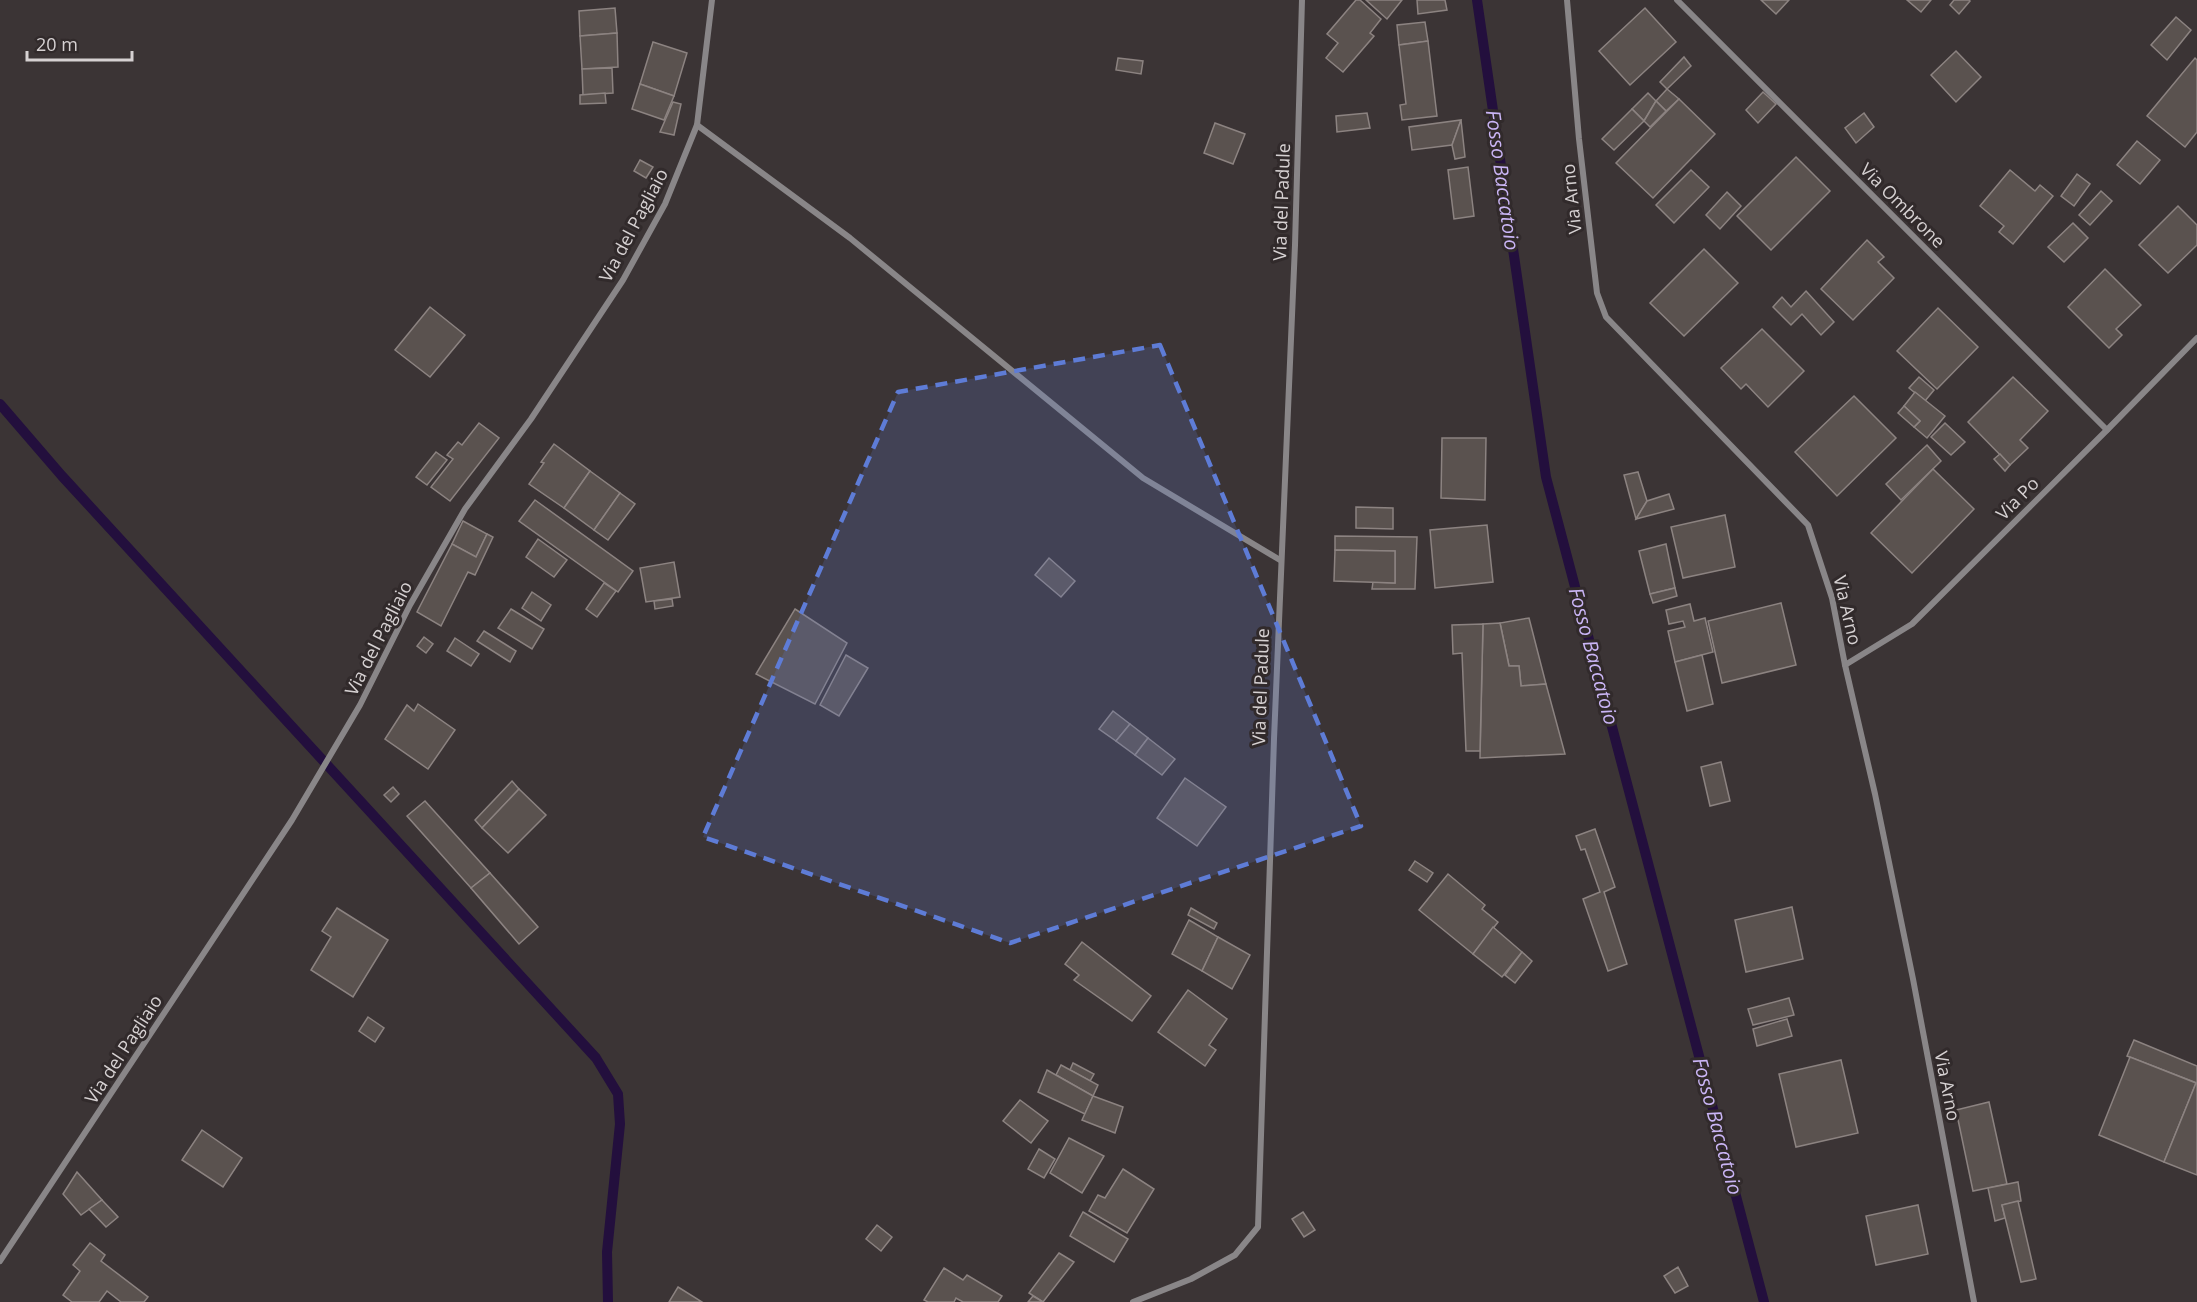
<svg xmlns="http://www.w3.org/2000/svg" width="2197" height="1302" viewBox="0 0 2197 1302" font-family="'Open Sans',sans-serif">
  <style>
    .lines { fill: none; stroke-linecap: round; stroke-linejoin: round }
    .stream { stroke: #230f3d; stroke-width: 10 }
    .building { fill: #5a524f; stroke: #8c8381; stroke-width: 1.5 }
    .street { stroke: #898688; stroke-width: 6 }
    .marked { fill: #5e7cd6; fill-opacity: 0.2; stroke: #5e7cd6; stroke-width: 4.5; stroke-dasharray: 12 8; stroke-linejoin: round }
    .labels { text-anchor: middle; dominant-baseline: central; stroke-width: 6; stroke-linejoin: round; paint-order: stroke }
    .street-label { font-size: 18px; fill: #d6d1d2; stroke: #312a2b }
    .water-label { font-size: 20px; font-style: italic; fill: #cab5f5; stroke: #312a2b }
  </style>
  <rect width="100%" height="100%" fill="#3b3435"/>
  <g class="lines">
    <g class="stream">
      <polyline points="1477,0 1546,477 1764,1302"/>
      <polyline points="0,404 62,476 596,1058 618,1094 620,1124 607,1252 608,1302"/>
    </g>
  </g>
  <g class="building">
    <polygon points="1356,0 1360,0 1381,19 1370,33 1374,36 1343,72 1326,58 1338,43 1327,34"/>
    <polygon points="1366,0 1402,0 1387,19"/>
    <polygon points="1417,0 1445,0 1447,10 1418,14"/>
    <polygon points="1761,0 1789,0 1776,14"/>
    <polygon points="1907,0 1931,0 1921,12"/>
    <polygon points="1954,0 1969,0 1970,1 1959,14 1950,5"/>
    <polygon points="615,8 617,33 580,36 579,11"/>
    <polygon points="1645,8 1676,42 1630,85 1599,51"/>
    <polygon points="2176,17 2191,30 2167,60 2151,45"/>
    <polygon points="1425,22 1428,41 1399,45 1397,25"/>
    <polygon points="617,33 618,67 582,69 580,36"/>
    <polygon points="1428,41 1437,116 1402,120 1400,105 1406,104 1399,45"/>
    <polygon points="653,42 687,53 674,96 640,84"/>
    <polygon points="1956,51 1981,77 1956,102 1931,75"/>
    <polygon points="1684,57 1691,66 1667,89 1660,82"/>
    <polygon points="1118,58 1143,61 1141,74 1116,70"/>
    <polygon points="2195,58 2197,60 2197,132 2185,147 2147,116"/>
    <polygon points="612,68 613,93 583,95 582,69"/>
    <polygon points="640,84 674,96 664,120 632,109"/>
    <polygon points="1667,89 1679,99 1666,111 1656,101"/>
    <polygon points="1763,92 1776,104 1758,123 1746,110"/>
    <polygon points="605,93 606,103 580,104 580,95"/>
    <polygon points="1648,93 1656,101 1644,121 1632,109"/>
    <polygon points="1679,99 1715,134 1653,198 1616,163"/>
    <polygon points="1656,101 1666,111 1650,127 1644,121"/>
    <polygon points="673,102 681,104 674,135 660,132"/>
    <polygon points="1632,109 1644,121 1614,150 1602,139"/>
    <polygon points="1367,113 1370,128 1337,132 1336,116"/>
    <polygon points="1864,113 1874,127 1856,143 1845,128"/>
    <polygon points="1461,120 1452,145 1412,150 1409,127"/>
    <polygon points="1461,120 1465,157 1455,159 1452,145"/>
    <polygon points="1215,123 1245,134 1233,164 1204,153"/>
    <polygon points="2137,141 2160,160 2140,184 2117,165"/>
    <polygon points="1796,157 1830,191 1771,250 1737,216"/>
    <polygon points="640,160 653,167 646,178 634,171"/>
    <polygon points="1468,167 1474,216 1454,219 1448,170"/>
    <polygon points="1691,170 1709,187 1674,223 1656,205"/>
    <polygon points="2010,170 2035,191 2040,185 2053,196 2013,244 1999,232 2004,226 1980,206"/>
    <polygon points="2077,174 2090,184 2074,206 2061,196"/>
    <polygon points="2101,191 2112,201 2090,225 2079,215"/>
    <polygon points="1727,192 1741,206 1720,229 1706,215"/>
    <polygon points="2178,206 2197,225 2197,245 2168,273 2139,245"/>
    <polygon points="2073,223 2088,238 2064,262 2048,247"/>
    <polygon points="1867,240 1884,257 1878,262 1894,278 1853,320 1821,289"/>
    <polygon points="1704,249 1738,283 1684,336 1650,303"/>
    <polygon points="2105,269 2141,305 2116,329 2122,335 2109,348 2068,307"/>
    <polygon points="1806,291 1834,322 1821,335 1802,314 1791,325 1773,307 1782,297 1791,307"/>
    <polygon points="430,307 465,335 430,377 395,350"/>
    <polygon points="1938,308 1978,347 1937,389 1897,351"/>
    <polygon points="1762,329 1804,371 1768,407 1746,384 1741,389 1721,368"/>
    <polygon points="1919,377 1934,390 1925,401 1909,388"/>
    <polygon points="2013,377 2048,411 2020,440 2028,448 2010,465 1968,422"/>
    <polygon points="1915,392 1945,416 1927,438 1914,427 1920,421 1904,406"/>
    <polygon points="1854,396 1896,438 1837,496 1795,452"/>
    <polygon points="1904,406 1920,421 1914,427 1898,413"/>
    <polygon points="479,423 499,438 450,501 431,487 453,459 447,455 458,442 462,445"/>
    <polygon points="1945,423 1965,442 1951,455 1931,437"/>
    <polygon points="1442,438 1486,438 1485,500 1441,498"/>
    <polygon points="554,444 590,471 564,508 529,484 544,463 541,462"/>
    <polygon points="1927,445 1941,461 1901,500 1886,484"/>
    <polygon points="436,452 447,460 427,485 416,477"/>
    <polygon points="2000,454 2010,465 2005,471 1994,459"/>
    <polygon points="1933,469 1974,509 1912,573 1871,533"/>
    <polygon points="590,471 620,493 594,530 564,508"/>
    <polygon points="1638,472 1647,501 1636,519 1624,475"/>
    <polygon points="620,493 635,504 608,540 594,530"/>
    <polygon points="1669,494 1674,509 1636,519 1647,501"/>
    <polygon points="535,500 633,571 618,592 519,521"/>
    <polygon points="1356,507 1393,508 1393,529 1356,528"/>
    <polygon points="1725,515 1735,567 1683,578 1671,527"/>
    <polygon points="463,521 487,534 476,557 452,544"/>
    <polygon points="1487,525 1493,582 1435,588 1430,530"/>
    <polygon points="487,534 493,537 475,575 468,572 441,626 417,612 452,544 476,557"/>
    <polygon points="1335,536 1417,537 1415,589 1372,589 1373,582 1395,583 1395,551 1335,550"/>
    <polygon points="538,539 567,560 554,577 526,557"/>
    <polygon points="1666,544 1675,588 1650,594 1639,551"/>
    <polygon points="1335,550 1395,551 1395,583 1334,581"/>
    <polygon points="1049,558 1075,581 1061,597 1035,575"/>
    <polygon points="674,562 680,597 646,602 640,568"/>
    <polygon points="604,583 616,591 597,617 586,609"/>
    <polygon points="1675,588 1677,596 1653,603 1650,594"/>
    <polygon points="532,592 551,605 541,621 522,608"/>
    <polygon points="672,599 673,606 655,609 654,601"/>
    <polygon points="1781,603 1796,665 1722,683 1708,621"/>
    <polygon points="1690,604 1694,621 1705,618 1713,652 1675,662 1668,631 1685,627 1683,621 1669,624 1666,610"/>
    <polygon points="511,609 544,629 532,649 498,628"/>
    <polygon points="795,609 847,643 815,704 756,674"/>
    <polygon points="1529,618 1546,684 1521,686 1519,666 1509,666 1500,623"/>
    <polygon points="1500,623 1509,666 1519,666 1521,686 1546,684 1565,754 1480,758 1483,624"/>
    <polygon points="1483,624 1480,751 1466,751 1462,653 1453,654 1452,625"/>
    <polygon points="484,631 516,651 510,662 477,641"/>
    <polygon points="424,637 433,644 426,653 417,646"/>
    <polygon points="455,638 479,654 471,666 447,651"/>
    <polygon points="846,655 868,668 839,716 820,705"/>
    <polygon points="1702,655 1713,704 1687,711 1675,662"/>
    <polygon points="418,704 455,730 428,769 385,739 407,705 414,711"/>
    <polygon points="1113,711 1130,724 1116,741 1099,729"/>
    <polygon points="1130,724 1148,738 1135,755 1116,741"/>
    <polygon points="1148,738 1175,759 1162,775 1135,755"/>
    <polygon points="1721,762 1730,801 1710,806 1701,767"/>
    <polygon points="1185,778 1226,807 1197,846 1157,818"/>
    <polygon points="512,781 519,789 482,828 475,820"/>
    <polygon points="393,787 399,794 391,802 384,795"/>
    <polygon points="519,789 546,815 508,853 482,828"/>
    <polygon points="425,801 490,873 471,888 407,816"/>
    <polygon points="1595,829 1615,887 1604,892 1627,964 1608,971 1583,899 1600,892 1585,849 1581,850 1576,836"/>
    <polygon points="1415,861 1433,873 1427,882 1409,870"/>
    <polygon points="490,873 538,927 519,944 471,888"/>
    <polygon points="1448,874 1485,905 1482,909 1498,922 1473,954 1419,910"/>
    <polygon points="1792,907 1803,959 1746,972 1735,920"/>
    <polygon points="337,908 388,940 353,997 311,970 331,937 322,931"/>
    <polygon points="1191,908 1217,923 1214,929 1188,915"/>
    <polygon points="1189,920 1218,937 1202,971 1172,954"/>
    <polygon points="1493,927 1522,952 1502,977 1473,954"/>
    <polygon points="1218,937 1250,955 1232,989 1202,971"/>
    <polygon points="1082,942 1151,996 1132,1021 1074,980 1079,975 1065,964"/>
    <polygon points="1522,952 1532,961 1515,983 1505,975"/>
    <polygon points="1188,990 1227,1019 1209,1045 1216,1050 1205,1066 1158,1032"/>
    <polygon points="1789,998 1794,1015 1753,1025 1748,1009"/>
    <polygon points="368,1017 384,1028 375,1042 359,1031"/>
    <polygon points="1787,1019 1792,1036 1757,1046 1753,1029"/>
    <polygon points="2134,1040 2197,1066 2197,1083 2127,1056"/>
    <polygon points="2130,1057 2196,1083 2164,1162 2099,1135"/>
    <polygon points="1841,1060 1858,1133 1796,1147 1779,1074"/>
    <polygon points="1073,1063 1094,1074 1090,1081 1070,1070"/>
    <polygon points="1061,1065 1098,1085 1093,1096 1056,1075"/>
    <polygon points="1047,1070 1093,1096 1085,1114 1038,1092"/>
    <polygon points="2196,1083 2197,1083 2197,1175 2164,1162"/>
    <polygon points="1093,1096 1123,1107 1115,1133 1082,1120"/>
    <polygon points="1020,1100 1048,1121 1031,1143 1003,1121"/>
    <polygon points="1989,1102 2007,1184 1973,1191 1956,1110"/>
    <polygon points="202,1130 242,1158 223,1187 182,1160"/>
    <polygon points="1069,1138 1104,1156 1082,1193 1050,1173"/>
    <polygon points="1039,1149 1055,1159 1044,1178 1028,1169"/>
    <polygon points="1123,1169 1154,1189 1127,1233 1089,1211 1098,1195 1105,1198"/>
    <polygon points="77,1172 102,1200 81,1215 63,1194"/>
    <polygon points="2018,1182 2021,1201 2002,1205 2005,1218 1995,1221 1988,1188"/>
    <polygon points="102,1200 118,1217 106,1227 89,1209"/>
    <polygon points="2018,1201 2036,1279 2021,1282 2002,1205"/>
    <polygon points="1918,1205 1928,1254 1876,1265 1866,1216"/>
    <polygon points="1083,1212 1128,1239 1114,1262 1070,1236"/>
    <polygon points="1303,1212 1315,1230 1304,1237 1292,1219"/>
    <polygon points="877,1225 892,1237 881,1251 866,1239"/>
    <polygon points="90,1243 105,1255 101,1261 148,1297 144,1302 121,1302 107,1291 99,1302 72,1302 63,1295 80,1271 73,1265"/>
    <polygon points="1059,1253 1074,1262 1043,1302 1029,1293"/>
    <polygon points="1678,1267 1688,1286 1675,1293 1664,1276"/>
    <polygon points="944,1268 963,1280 967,1275 1002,1296 998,1302 963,1302 956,1298 954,1302 928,1302 924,1300"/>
    <polygon points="678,1287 702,1302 669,1302"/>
    <polygon points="1033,1296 1043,1302 1028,1302"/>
  </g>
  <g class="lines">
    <g class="street">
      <polyline points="1567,0 1579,139 1597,293 1606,317 1808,525 1832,598 1845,665 1875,794 1913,979 1974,1302"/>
      <polyline points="1677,0 2107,430"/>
      <polyline points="697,125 850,238 1143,478 1280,560"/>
      <polyline points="1845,665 1912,624 2107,430 2197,338"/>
      <polyline points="0,1261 292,820 360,705 410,605 465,509 531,419 623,280 665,204 697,125 712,0"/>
      <polyline points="1133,1302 1191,1279 1235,1255 1258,1227 1274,739 1295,245 1302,0"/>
    </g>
  </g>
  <path class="marked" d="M 1160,345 L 1361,826 L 1010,943 L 703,837 L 898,392 Z"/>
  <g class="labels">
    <g class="street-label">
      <text transform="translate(1571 199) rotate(-96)">Via Arno</text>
      <text transform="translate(1281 202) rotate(-88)">Via del Padule</text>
      <text transform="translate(1903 205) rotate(45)">Via Ombrone</text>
      <text transform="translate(633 225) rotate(-62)">Via del Pagliaio</text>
      <text transform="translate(2017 498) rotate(-45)">Via Po</text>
      <text transform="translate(1848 610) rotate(77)">Via Arno</text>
      <text transform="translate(378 638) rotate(-63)">Via del Pagliaio</text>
      <text transform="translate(1260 687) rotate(-88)">Via del Padule</text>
      <text transform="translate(123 1049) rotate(-57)">Via del Pagliaio</text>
      <text transform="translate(1948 1086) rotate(79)">Via Arno</text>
    </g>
    <g class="water-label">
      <text transform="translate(1503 180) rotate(82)">Fosso Baccatoio</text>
      <text transform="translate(1594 656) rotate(75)">Fosso Baccatoio</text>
      <text transform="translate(1718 1126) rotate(75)">Fosso Baccatoio</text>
    </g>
  </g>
  <path d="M27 51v9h105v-9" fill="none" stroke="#d6d1d2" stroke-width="3"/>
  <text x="36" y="51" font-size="18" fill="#d6d1d2" stroke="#312a2b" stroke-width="4.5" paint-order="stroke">20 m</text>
</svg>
